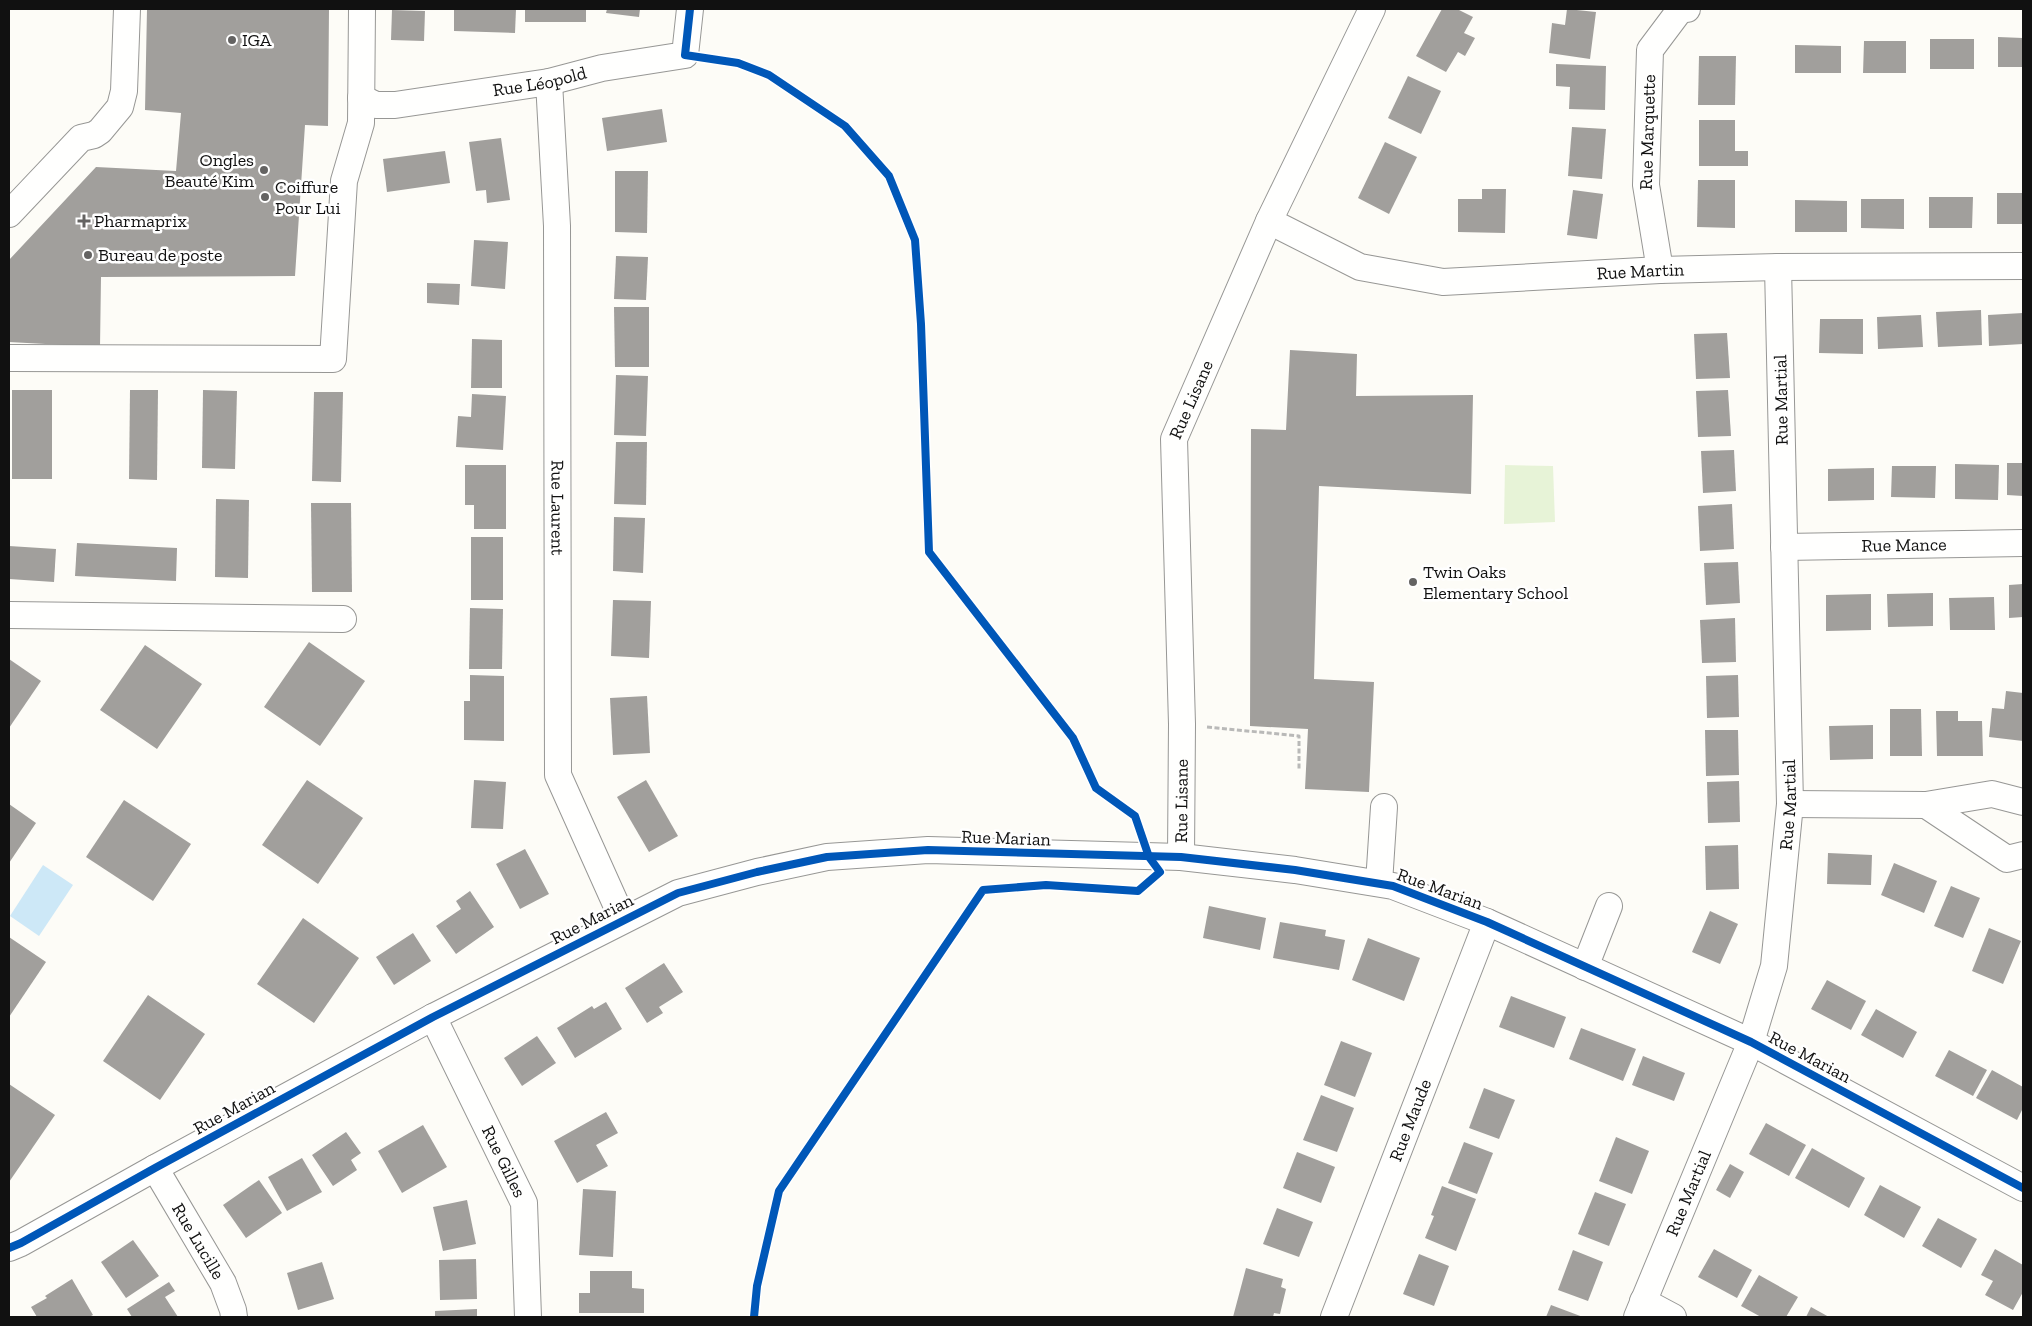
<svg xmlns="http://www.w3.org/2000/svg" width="2032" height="1326" viewBox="0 0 2032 1326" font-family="'Zilla Slab',serif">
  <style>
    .green { fill: #e7f3d7 }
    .water { fill: #cde8f7 }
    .building { fill: #a19f9c }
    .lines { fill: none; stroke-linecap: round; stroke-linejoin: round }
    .minor-casing { stroke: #979795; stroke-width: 28 }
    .path { stroke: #b9b9b8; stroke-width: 3; stroke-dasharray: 5 2.5; stroke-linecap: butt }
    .minor { stroke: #fffffe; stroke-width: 26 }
    .cycleway-casing { stroke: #fff; stroke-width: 11 }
    .cycleway { stroke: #0057b8; stroke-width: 8 }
    .poi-dot { fill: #646362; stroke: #fff; stroke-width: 2 }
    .labels { text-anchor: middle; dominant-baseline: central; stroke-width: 5; stroke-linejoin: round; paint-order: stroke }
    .poi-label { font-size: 18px; fill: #111; stroke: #fff; text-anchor: start }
    .street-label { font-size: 18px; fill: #111; stroke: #fff }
  </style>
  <rect width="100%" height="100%" fill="#fdfcf7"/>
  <polygon class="green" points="1505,465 1553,466 1555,522 1504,524"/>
  <polygon class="water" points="43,865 73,885 39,936 10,916"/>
  <g class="building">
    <polygon points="147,9 329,9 328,126 305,125 295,276 101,277 100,347 9,342 9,260 96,167 176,171 181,113 145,110"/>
    <polygon points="454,9 516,9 515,33 454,31"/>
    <rect x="525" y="9" width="61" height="13"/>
    <polygon points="607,9 640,9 639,17 606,13"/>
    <polygon points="1442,9 1457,9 1473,17 1464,33 1475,38 1465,56 1458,52 1446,72 1416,56"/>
    <polygon points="1567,9 1596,12 1590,59 1549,53 1552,23 1565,25"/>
    <polygon points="392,10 425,11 424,41 391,40"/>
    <polygon points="1998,37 2023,38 2023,67 1998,67"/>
    <rect x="1930" y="39" width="44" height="30"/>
    <polygon points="1864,41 1906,41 1906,73 1863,73"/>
    <polygon points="1795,45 1841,46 1841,73 1795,73"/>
    <polygon points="1699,56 1736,56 1735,105 1698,105"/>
    <polygon points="1556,64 1606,66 1605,110 1569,109 1570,87 1556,86"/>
    <polygon points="1408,76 1441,91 1421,134 1388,118"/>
    <polygon points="662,109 667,142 607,151 602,118"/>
    <polygon points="1699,120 1735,120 1735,151 1748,151 1748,166 1699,166"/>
    <polygon points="1572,127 1606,129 1602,179 1568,176"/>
    <polygon points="501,138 510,200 487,203 486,190 476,191 469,142"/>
    <polygon points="1385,142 1417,157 1389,214 1358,198"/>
    <polygon points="445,151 450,183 387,192 383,159"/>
    <polygon points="615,171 648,171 647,233 615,232"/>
    <polygon points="1698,180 1735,180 1735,228 1697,227"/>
    <polygon points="1482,189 1506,189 1505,233 1458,232 1458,199 1482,199"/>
    <polygon points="1573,190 1603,194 1597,239 1567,235"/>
    <rect x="1997" y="193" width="26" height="31"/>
    <polygon points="1929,197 1973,197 1972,228 1929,228"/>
    <polygon points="1861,199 1904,199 1904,229 1861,228"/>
    <polygon points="1795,200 1847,201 1847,232 1795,232"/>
    <polygon points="474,240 508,242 505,289 471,286"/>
    <polygon points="616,256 648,257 646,300 614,299"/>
    <polygon points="427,283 460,284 459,305 427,303"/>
    <polygon points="614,307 649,307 649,367 615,367"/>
    <polygon points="1981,310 1982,345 1938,347 1936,312"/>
    <polygon points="2023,313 2023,344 1989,346 1988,315"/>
    <polygon points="1921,315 1923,347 1878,349 1877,317"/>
    <polygon points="1820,319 1863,319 1863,354 1819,353"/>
    <polygon points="1727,333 1730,378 1696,379 1694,334"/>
    <polygon points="472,339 502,340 502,388 471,388"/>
    <polygon points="1290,350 1357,354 1356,396 1473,395 1471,494 1319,486 1314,679 1374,682 1369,792 1305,789 1308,729 1250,726 1251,429 1286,430"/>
    <polygon points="616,375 648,376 646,436 614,435"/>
    <rect x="12" y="390" width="40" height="89"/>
    <polygon points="130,390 158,390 157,480 129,479"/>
    <polygon points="203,390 237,391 235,469 202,468"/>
    <polygon points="1728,390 1731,436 1698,437 1696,391"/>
    <polygon points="314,392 343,392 341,482 312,481"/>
    <polygon points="472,394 506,396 503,450 456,447 458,416 471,417"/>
    <polygon points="616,442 647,442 646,505 614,504"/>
    <polygon points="1734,450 1736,491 1703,493 1701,451"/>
    <polygon points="2007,463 2023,463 2023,496 2007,495"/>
    <polygon points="1955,464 1999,465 1998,500 1955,499"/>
    <polygon points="465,465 506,465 506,529 474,529 474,505 465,505"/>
    <polygon points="1892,466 1936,466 1935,498 1891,497"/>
    <polygon points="1874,468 1874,500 1828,501 1828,469"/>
    <polygon points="216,499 249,500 248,578 215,577"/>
    <polygon points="311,503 351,503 352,592 312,592"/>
    <polygon points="1732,504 1734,549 1700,551 1698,506"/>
    <polygon points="614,517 645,518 643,573 613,571"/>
    <rect x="471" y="537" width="32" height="63"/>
    <polygon points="77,543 177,548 176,581 75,576"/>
    <polygon points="9,546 56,549 54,582 9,579"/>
    <polygon points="1738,562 1740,603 1706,605 1704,563"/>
    <polygon points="2023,584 2023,617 2009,618 2009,585"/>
    <polygon points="1933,593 1933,626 1888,627 1887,594"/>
    <polygon points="1871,594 1871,630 1826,631 1826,595"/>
    <polygon points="1994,597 1995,630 1950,630 1949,598"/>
    <polygon points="613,600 651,601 649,658 611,656"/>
    <polygon points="470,608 503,609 502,669 469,669"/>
    <polygon points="1735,618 1736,662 1702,663 1700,620"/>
    <polygon points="309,642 365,681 320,746 264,707"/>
    <polygon points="145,645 202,684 157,749 100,710"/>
    <polygon points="9,659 41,681 9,728"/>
    <polygon points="470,675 504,676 504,741 464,740 464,701 470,701"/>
    <polygon points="1738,675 1739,717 1707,718 1706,676"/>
    <polygon points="2006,691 2023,693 2023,741 1989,737 1992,708 2004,709"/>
    <polygon points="647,696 650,753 613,755 610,698"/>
    <polygon points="1890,709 1921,709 1922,756 1890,756"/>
    <polygon points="1936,711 1958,711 1958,721 1982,721 1983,756 1937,756"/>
    <polygon points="1873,725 1873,759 1830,760 1829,726"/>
    <polygon points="1705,730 1738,730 1739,775 1706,776"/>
    <polygon points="307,780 363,818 318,884 262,845"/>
    <polygon points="474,780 506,782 503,829 471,828"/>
    <polygon points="646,780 678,836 649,852 617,797"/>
    <polygon points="1739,781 1740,822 1708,823 1707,782"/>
    <polygon points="124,800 191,844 153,901 86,857"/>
    <polygon points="9,804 36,823 9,863"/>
    <polygon points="1738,845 1739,889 1706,890 1705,846"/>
    <polygon points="525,849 549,894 520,909 496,864"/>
    <polygon points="1828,853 1872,855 1871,885 1827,884"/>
    <polygon points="1894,863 1937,881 1924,913 1881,895"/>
    <polygon points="1951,886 1980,898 1963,938 1934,926"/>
    <polygon points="470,891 494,927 456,954 436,926 461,909 456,901"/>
    <polygon points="1209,906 1266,918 1260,950 1203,938"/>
    <polygon points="1710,911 1738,924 1720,964 1692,952"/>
    <polygon points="303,918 359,958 314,1023 257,984"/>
    <polygon points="1280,922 1326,930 1325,936 1345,940 1339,970 1273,958"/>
    <polygon points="1989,928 2021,941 2003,984 1972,971"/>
    <polygon points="413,933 431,961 394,985 376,957"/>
    <polygon points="9,937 46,962 9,1017"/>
    <polygon points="1368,938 1420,958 1404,1001 1352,980"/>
    <polygon points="664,963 683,992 659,1007 663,1013 647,1023 625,988"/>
    <polygon points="1827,980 1866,1001 1851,1030 1811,1009"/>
    <polygon points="148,995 205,1034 160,1100 103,1061"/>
    <polygon points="1511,996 1566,1017 1554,1048 1499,1027"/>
    <polygon points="606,1002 622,1029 575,1058 557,1028 592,1006 594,1009"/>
    <polygon points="1876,1009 1917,1032 1903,1058 1861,1035"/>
    <polygon points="1581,1028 1636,1049 1623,1081 1569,1059"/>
    <polygon points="537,1036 556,1063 522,1086 504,1058"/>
    <polygon points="1341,1041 1372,1053 1355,1097 1324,1085"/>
    <polygon points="1949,1050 1987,1070 1973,1096 1935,1076"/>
    <polygon points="1643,1056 1685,1073 1674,1101 1632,1085"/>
    <polygon points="1992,1070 2023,1087 2023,1108 2017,1120 1976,1098"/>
    <polygon points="9,1084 55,1115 9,1182"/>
    <polygon points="1484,1088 1515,1100 1499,1139 1469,1128"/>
    <polygon points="1321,1095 1354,1108 1337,1152 1303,1140"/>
    <polygon points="606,1112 618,1133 596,1145 608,1166 577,1183 554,1141"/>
    <polygon points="1766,1123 1806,1145 1789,1176 1749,1154"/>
    <polygon points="423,1125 447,1167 402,1193 378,1151"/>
    <polygon points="346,1132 361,1153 351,1160 357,1170 333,1186 312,1155"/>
    <polygon points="1616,1137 1649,1151 1632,1194 1599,1181"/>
    <polygon points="1464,1142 1493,1153 1477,1194 1448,1183"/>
    <polygon points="1812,1148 1865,1178 1849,1208 1795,1178"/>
    <polygon points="1297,1152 1335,1167 1321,1203 1283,1188"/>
    <polygon points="302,1158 322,1192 287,1211 268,1177"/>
    <polygon points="1730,1164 1744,1172 1730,1198 1716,1190"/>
    <polygon points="259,1180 282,1213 246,1238 223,1205"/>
    <polygon points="1880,1185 1921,1207 1904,1238 1864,1215"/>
    <polygon points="1442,1186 1476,1199 1456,1251 1425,1238 1434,1216 1431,1215"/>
    <polygon points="583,1189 616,1191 613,1257 579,1255"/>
    <polygon points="1595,1192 1626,1204 1609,1246 1578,1234"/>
    <polygon points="467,1200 476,1244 443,1251 433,1207"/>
    <polygon points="1277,1208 1313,1222 1299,1257 1263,1244"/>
    <polygon points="1938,1218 1977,1239 1961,1268 1922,1246"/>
    <polygon points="133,1240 159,1276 126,1298 101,1262"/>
    <polygon points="1714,1249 1752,1270 1737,1298 1698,1277"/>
    <polygon points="1995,1249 2023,1265 2023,1292 2013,1310 1985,1295 1993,1281 1981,1275"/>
    <polygon points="1573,1250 1603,1262 1588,1301 1558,1290"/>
    <polygon points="1419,1254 1449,1266 1434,1306 1403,1294"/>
    <polygon points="476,1259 477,1299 440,1300 439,1260"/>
    <polygon points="322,1262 334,1299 298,1310 287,1273"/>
    <polygon points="1246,1268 1283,1279 1281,1287 1286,1289 1280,1314 1274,1313 1273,1317 1233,1317"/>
    <polygon points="590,1271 632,1271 632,1288 644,1289 644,1313 579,1313 579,1293 590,1293"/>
    <polygon points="1759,1275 1798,1297 1786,1317 1761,1317 1741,1306"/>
    <polygon points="72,1279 93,1315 89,1317 37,1317 31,1307 47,1298 45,1296"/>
    <polygon points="169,1282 175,1291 165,1297 178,1317 132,1317 127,1309"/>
    <polygon points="1551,1305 1583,1317 1546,1317"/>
    <polygon points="1811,1307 1829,1317 1806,1317"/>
    <polygon points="477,1309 477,1317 435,1317 435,1311"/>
  </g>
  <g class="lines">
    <g class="minor-casing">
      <g id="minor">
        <path id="s1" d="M 549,82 L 557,226 L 558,775 L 623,920"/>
        <path id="s2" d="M 361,98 L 376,105 L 395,105 L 549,82 L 602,68 L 685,55 L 690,9"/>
        <polyline points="9,214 81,138 94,135 100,131 120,107 124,91 127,9"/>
        <path id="s3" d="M 1269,221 L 1360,267 L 1443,282 L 1660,270 L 1778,267 L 2023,266"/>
        <path id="s4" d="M 1660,270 L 1646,185 L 1650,50 L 1680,10 L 1687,9"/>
        <polyline points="9,358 333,359 344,181 361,123 362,9"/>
        <path id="s5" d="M 1784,547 L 2023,543"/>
        <polyline points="9,615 343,619"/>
        <polyline points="1790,804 1926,805 1992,794 2023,802"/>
        <polyline points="1926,805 2007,859 2023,855"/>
        <path id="s6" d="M 1181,857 L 1182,724 L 1174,439 L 1269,221 L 1372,9"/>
        <polyline points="1379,883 1384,807"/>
        <polyline points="1585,967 1609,906"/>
        <path id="s7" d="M 433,1017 L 524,1203 L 528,1317"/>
        <path id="s8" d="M 155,1168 L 223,1283 L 233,1310 L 234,1317"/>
        <polyline points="9,1248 21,1243 155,1168 433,1017 678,893 757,872 827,857 928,850 1181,857 1295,870 1393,886 1487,922 1751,1042 2023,1188"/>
        <polyline points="1643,1301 1673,1317"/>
        <path id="s9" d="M 1334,1317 L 1487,922"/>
        <path id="s10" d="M 1637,1317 L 1751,1042 L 1774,966 L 1790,804 L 1778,267"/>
      </g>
    </g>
    <polyline class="path" points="1207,727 1299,736 1299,771"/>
    <use href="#minor" class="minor"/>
    <g class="cycleway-casing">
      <g id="cycleway">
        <polyline points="690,9 685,55 738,63 769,75 845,126 889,176 915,240 921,324 929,552 1073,738 1096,788 1135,816 1149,857 1160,872 1138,891 1046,885 983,890 779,1191 757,1286 754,1317"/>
        <polyline points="9,1248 21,1243 155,1168 433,1017 678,893 757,872 827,857 928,850 1181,857 1295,870 1393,886 1487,922 1751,1042 2023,1188"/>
      </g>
    </g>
    <use href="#cycleway" class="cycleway"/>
  </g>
  <g class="poi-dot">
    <circle cx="232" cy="40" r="5"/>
    <circle cx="264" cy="170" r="5"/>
    <circle cx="265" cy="197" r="5"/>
    <path d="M81.5 213.5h5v5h5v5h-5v5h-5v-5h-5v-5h5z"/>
    <circle cx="88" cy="255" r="5"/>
    <circle cx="1413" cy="582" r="5"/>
  </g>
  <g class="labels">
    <g class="poi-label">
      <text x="242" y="40">IGA</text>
      <text x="254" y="160" text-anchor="end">Ongles<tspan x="254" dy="21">Beauté Kim</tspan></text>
      <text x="275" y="187">Coiffure<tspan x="275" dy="21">Pour Lui</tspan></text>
      <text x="94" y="221">Pharmaprix</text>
      <text x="98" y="255">Bureau de poste</text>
      <text x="1423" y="572">Twin Oaks<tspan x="1423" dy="21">Elementary School</tspan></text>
    </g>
    <g class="street-label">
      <text stroke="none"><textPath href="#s2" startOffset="182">Rue Léopold</textPath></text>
      <text stroke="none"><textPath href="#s4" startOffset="139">Rue Marquette</textPath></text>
      <text stroke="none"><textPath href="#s3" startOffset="384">Rue Martin</textPath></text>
      <text stroke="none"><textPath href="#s6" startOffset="461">Rue Lisane</textPath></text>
      <text transform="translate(1781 400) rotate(-91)">Rue Martial</text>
      <text stroke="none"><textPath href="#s1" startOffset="426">Rue Laurent</textPath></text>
      <text stroke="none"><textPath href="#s5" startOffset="120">Rue Mance</textPath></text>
      <text stroke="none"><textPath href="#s6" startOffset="56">Rue Lisane</textPath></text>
      <text stroke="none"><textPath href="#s10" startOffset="539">Rue Martial</textPath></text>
      <text transform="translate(1006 838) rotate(2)">Rue Marian</text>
      <text transform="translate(1440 889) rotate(20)">Rue Marian</text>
      <text transform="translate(592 919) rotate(-27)">Rue Marian</text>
      <text transform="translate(1810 1057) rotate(28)">Rue Marian</text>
      <text transform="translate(234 1108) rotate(-29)">Rue Marian</text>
      <text stroke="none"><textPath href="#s9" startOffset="211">Rue Maude</textPath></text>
      <text stroke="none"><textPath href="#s7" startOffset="161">Rue Gilles</textPath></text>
      <text stroke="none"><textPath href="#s10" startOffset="134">Rue Martial</textPath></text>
      <text stroke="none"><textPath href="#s8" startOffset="85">Rue Lucille</textPath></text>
    </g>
  </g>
  <rect width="2032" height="1326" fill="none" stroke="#111111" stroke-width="20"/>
</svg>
